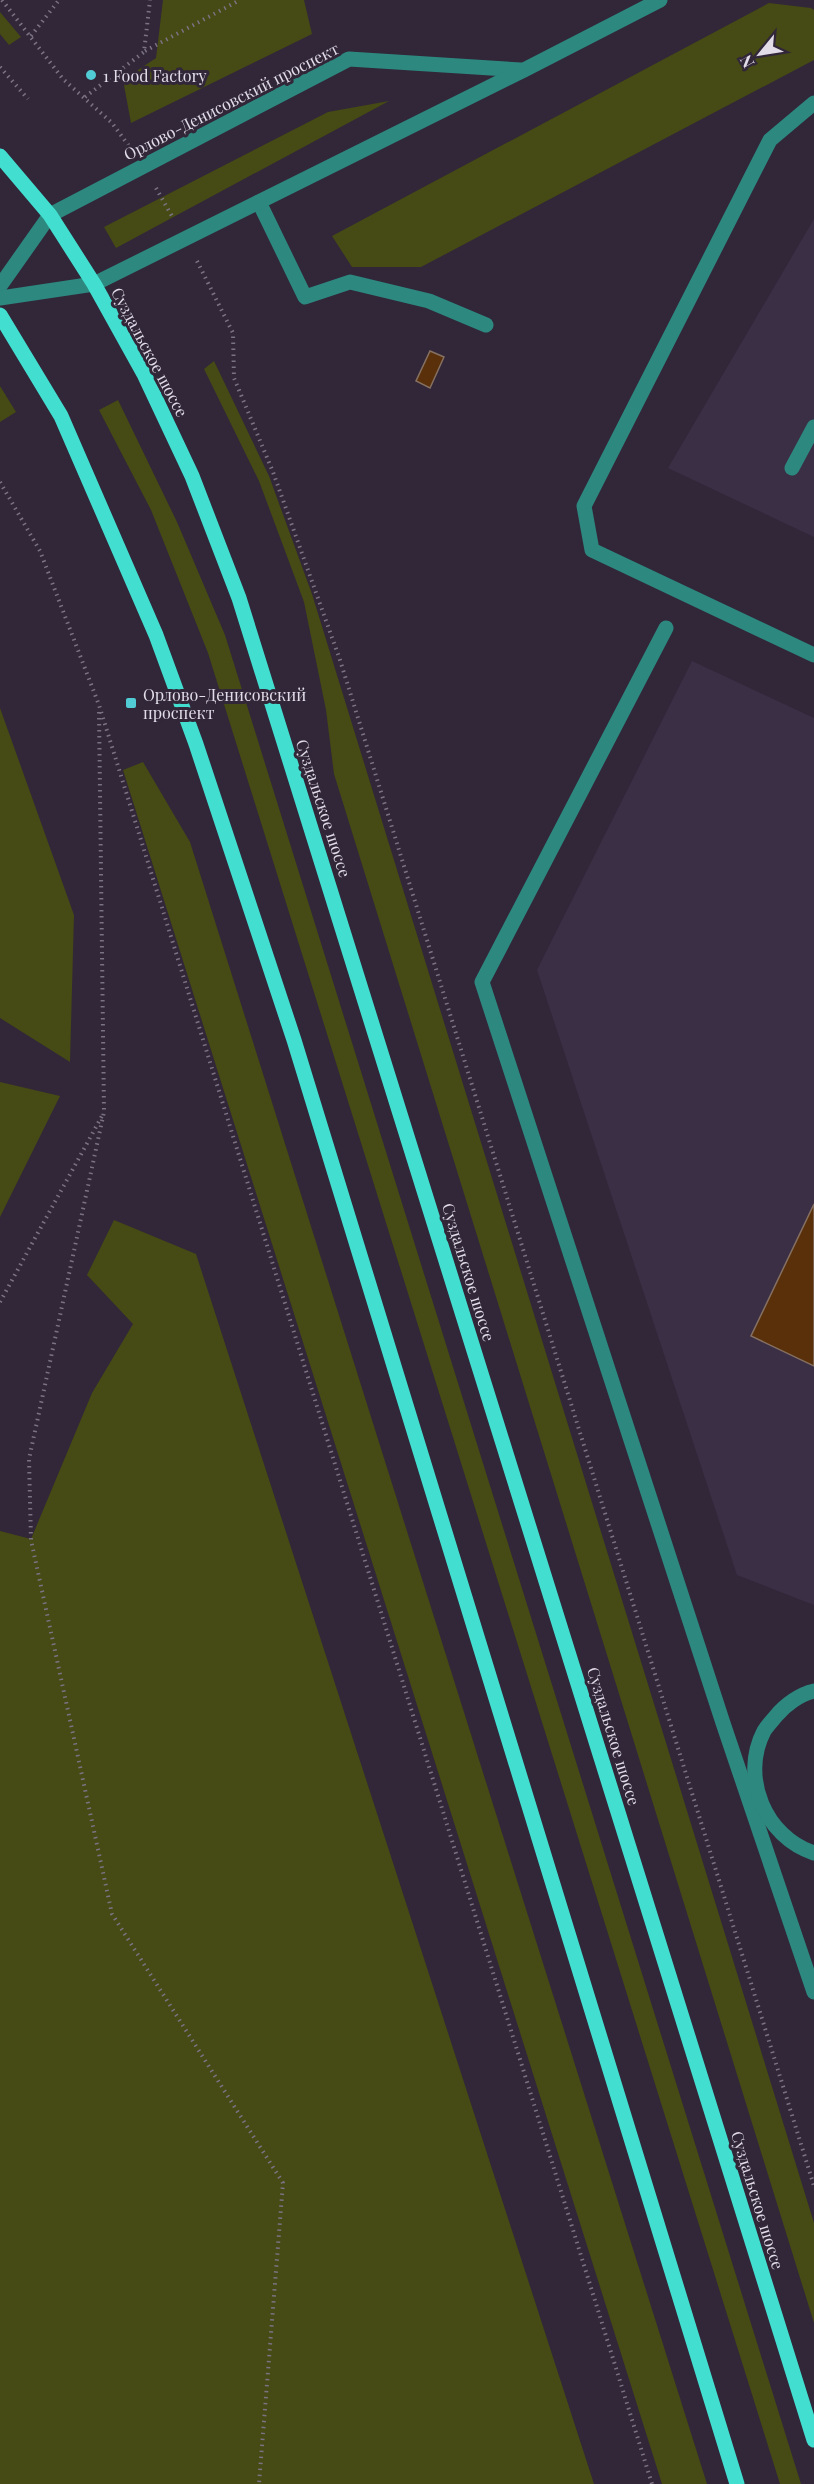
<svg xmlns="http://www.w3.org/2000/svg" width="814" height="2484" viewBox="0 0 814 2484" font-family="'Playfair Display',serif">
  <style>
    .built { fill: #3b2f46 }
    .green { fill: #464a14 }
    .building { fill: #593009; stroke: #857061; stroke-width: 1.5 }
    .lines { fill: none; stroke-linecap: round; stroke-linejoin: round }
    .path { stroke: #7b7282; stroke-width: 4; stroke-dasharray: 1.5 4.5; stroke-linecap: butt }
    .minor { stroke: #2d887f; stroke-width: 15 }
    .major { stroke: #42dfd1; stroke-width: 15 }
    .poi-dot { fill: #51ccd4; stroke: #312739; stroke-width: 2 }
    .labels { text-anchor: middle; dominant-baseline: central; stroke-width: 6; stroke-linejoin: round; paint-order: stroke }
    .poi-label { font-size: 16px; fill: #e2dce8; stroke: #312739; text-anchor: start }
    .street-label { font-size: 16px; fill: #e2dce8; stroke: #312739 }
  </style>
  <rect width="100%" height="100%" fill="#312739"/>
  <g class="built">
    <polygon points="814,219 814,537 668,468"/>
    <polygon points="692,661 814,718 814,1605 737,1575 537,970"/>
  </g>
  <g class="green">
    <polygon points="163,0 304,0 312,34 131,123 123,80 156,58"/>
    <polygon points="769,3 811,8 814,10 814,60 421,267 352,267 332,236"/>
    <polygon points="0,12 21,37 9,45 0,34"/>
    <polygon points="389,101 116,248 104,227 328,112"/>
    <polygon points="214,361 269,476 312,594 814,2223 814,2323 334,774 326,710 304,602 259,481 204,369"/>
    <polygon points="0,386 16,412 0,422"/>
    <polygon points="118,400 177,522 225,635 801,2484 780,2484 208,653 151,510 99,410"/>
    <polygon points="0,708 74,915 70,1062 0,1018"/>
    <polygon points="143,762 190,842 707,2484 662,2484 123,770"/>
    <polygon points="0,1082 60,1096 0,1217"/>
    <polygon points="114,1220 196,1254 594,2484 0,2484 0,1531 31,1539 92,1393 133,1324 87,1275"/>
  </g>
  <g class="building">
    <polygon points="430,351 444,357 430,388 416,381"/>
    <polygon points="814,1204 814,1366 751,1336"/>
  </g>
  <g class="lines">
    <g class="path">
      <polyline points="2,0 63,79 112,123 129,146"/>
      <polyline points="31,36 59,0"/>
      <polyline points="145,51 240,0"/>
      <polyline points="0,67 28,99"/>
      <polyline points="85,97 144,52 150,0"/>
      <polyline points="156,188 173,218"/>
      <polyline points="197,261 233,333 234,378 273,472 340,660 814,2186"/>
      <polyline points="0,482 40,551 99,705 652,2484"/>
      <polyline points="99,712 104,1112 29,1459 31,1540 112,1914 283,2183 259,2484"/>
      <polyline points="0,1302 102,1116"/>
    </g>
    <g class="minor">
      <polyline points="814,103 770,140 584,506 592,550 814,655"/>
      <polyline points="259,202 305,297 350,282 429,301 486,325"/>
      <polyline points="0,286 50,215 349,59 521,70"/>
      <polyline points="0,298 94,284 524,70 660,0"/>
      <polyline points="792,468 814,427"/>
      <polyline points="666,628 482,982 723,1723 814,1992"/>
      <path d="M 814,1691 C 800,1694 785,1705 776,1716 C 772,1721 767,1726 764,1731 C 740,1777 765,1837 814,1853"/>
    </g>
    <g class="major">
      <polyline points="0,156 50,215 94,284 144,374 192,476 239,598 814,2440"/>
      <polyline points="0,315 61,416 156,635 196,744 294,1040 737,2484"/>
    </g>
  </g>
  <g class="poi-dot">
    <circle cx="91" cy="75" r="6"/>
    <rect x="125" y="697" width="12" height="12" rx="3"/>
  </g>
  <g class="labels">
    <g class="poi-label">
      <text x="103" y="75">1 Food Factory</text>
      <text x="143" y="694">Орлово-Денисовский<tspan x="143" dy="18">проспект</tspan></text>
    </g>
    <g class="street-label">
      <text transform="translate(231 101) rotate(-27)">Орлово-Денисовский проспект</text>
      <text transform="translate(150 352) rotate(62)">Суздальское шоссе</text>
      <text transform="translate(324 808) rotate(72)">Суздальское шоссе</text>
      <text transform="translate(469 1272) rotate(73)">Суздальское шоссе</text>
      <text transform="translate(614 1736) rotate(73)">Суздальское шоссе</text>
      <text transform="translate(758 2200) rotate(73)">Суздальское шоссе</text>
    </g>
  </g>
  <g transform="translate(760 54) rotate(240)" stroke="#312739" stroke-width="4.5" paint-order="stroke">
  <path d="M0-4.5L10 22L0 15L-10 22Z" fill="#e2dce8"/>
  <text y="-9" font-size="16" font-weight="bold" text-anchor="middle" fill="#e2dce8">N</text>
  </g>
</svg>
